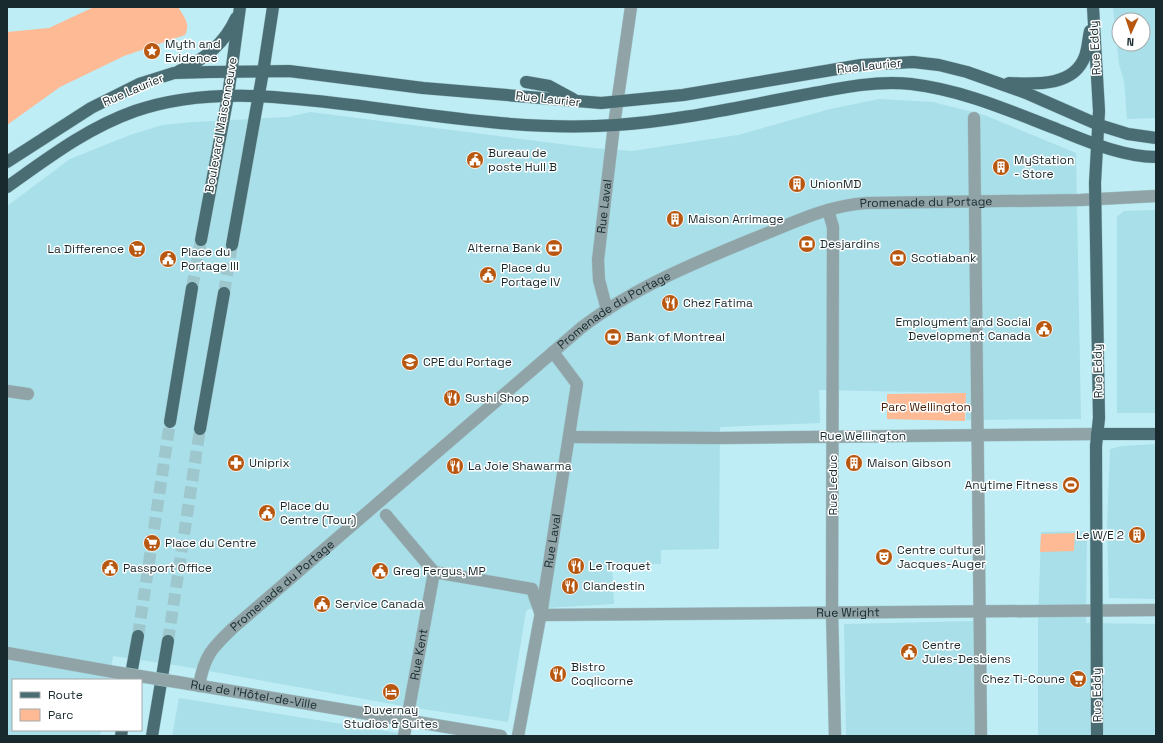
<svg xmlns="http://www.w3.org/2000/svg" width="1163" height="743" viewBox="0 0 1163 743" font-family="'Space Grotesk',sans-serif">
  <style>
    .built { fill: #a9dfe9; fill-rule: evenodd }
    .green { fill: #feba94 }
    .lines { fill: none; stroke-linecap: round; stroke-linejoin: round }
    .major-tunnel { stroke: #9ec6cd; stroke-width: 12; stroke-dasharray: 12 6; stroke-linecap: butt }
    .minor-casing { stroke: #a1cad1; stroke-width: 13 }
    .major-casing { stroke: #a1cad1; stroke-width: 13 }
    .minor { stroke: #90a3a6; stroke-width: 12 }
    .major { stroke: #4a6d73; stroke-width: 12 }
    .minor-bridge-casing { stroke: #a1cad1; stroke-width: 13; stroke-linecap: butt }
    .minor-bridge { stroke: #90a3a6; stroke-width: 12 }
    .labels { text-anchor: middle; dominant-baseline: central; stroke-width: 3; stroke-linejoin: round; paint-order: stroke }
    .poi-label { font-size: 12px; fill: #182a2d; stroke: #fff; text-anchor: start }
    .street-label { font-size: 12px; fill: #182a2d; stroke: #fff }
    .park-label { font-size: 12px; fill: #47240d; stroke: #fff }
  </style>
  <rect width="100%" height="100%" fill="#bfedf5"/>
  <g class="built">
    <path d="M 1113,7 L 1156,7 L 1156,118 L 1127,119 L 1124,81 L 1119,64 ZM 1119,20 L 1143,20 L 1143,44 L 1119,44 Z"/>
    <polygon points="879,99 933,102 984,115 1076,153 1081,419 966,420 966,393 819,390 820,423 720,427 719,549 661,550 661,564 612,564 614,604 529,609 526,611 508,722 403,706 181,666 113,656 109,680 13,680 13,730 101,730 100,736 7,736 7,206 70,159 130,135 162,125 193,122 288,117 310,112 592,148 632,151 738,135 830,109"/>
    <polygon points="1156,210 1156,413 1117,413 1117,217 1124,211"/>
    <polygon points="1156,444 1156,599 1109,598 1107,527 1110,449 1122,446"/>
    <polygon points="1087,531 1086,623 1156,624 1156,736 1038,736 1038,623 1041,532"/>
    <polygon points="975,621 975,736 846,736 844,624"/>
    <polygon points="179,698 418,736 172,736"/>
  </g>
  <g class="green">
    <path d="M 94,7 L 178,7 C 184,17 191,24 185,35 L 124,56 L 60,87 L 7,125 L 7,32 L 49,28 Z"/>
    <polygon points="966,393 965,421 887,419 887,394"/>
    <polygon points="1075,533 1074,551 1040,552 1041,534"/>
  </g>
  <g class="lines">
    <g class="major-tunnel">
      <polyline points="192,288 201,240"/>
      <polyline points="224,293 232,245"/>
      <polyline points="138,636 170,422"/>
      <polyline points="168,641 200,429"/>
    </g>
    <g class="minor-casing">
      <g id="minor">
        <polyline points="974,118 981,736"/>
        <polyline points="828,210 833,227 832,611 835,736"/>
        <path id="s1" d="M 607,310 L 599,280 L 598,260 L 614,125 L 631,7"/>
        <polyline points="7,391 28,394"/>
        <polyline points="569,437 722,438 1097,434"/>
        <polyline points="386,515 434,572 532,589 540,612"/>
        <path id="s2" d="M 541,615 L 1156,610"/>
        <path id="s3" d="M 541,615 L 577,384 L 553,352"/>
        <polyline points="7,653 114,672"/>
        <path id="s4" d="M 177,682 L 501,736"/>
        <path id="s5" d="M 199,686 C 204,656 212,648 233,628 L 581,328 C 634,287 699,261 760,236 C 795,222 829,205 867,203 L 1080,200 L 1156,196"/>
        <path id="s6" d="M 404,736 L 434,572"/>
        <polyline points="518,736 542,607"/>
      </g>
    </g>
    <g class="major-casing">
      <g id="major">
        <polyline points="1093,7 1099,111 1095,183 1099,418 1096,446 1097,736"/>
        <path d="M 179,71 C 204,60 225,43 236,18"/>
        <polyline points="526,82 549,86 573,99"/>
        <path d="M 1009,83 C 1035,84 1074,87 1085,56 C 1088,48 1088,39 1090,31"/>
        <polyline points="7,162 91,108 139,84 174,73 209,72 289,71 423,88 601,103 683,95 861,65 913,62 939,65 967,72 1026,93 1099,125 1128,134 1156,138"/>
        <path d="M 7,187 C 48,158 87,128 135,111 C 207,86 286,97 360,106 C 444,117 531,131 616,125 C 677,121 738,107 798,96 C 836,89 873,80 911,84 C 963,90 1010,111 1059,130 C 1089,142 1123,157 1156,157"/>
        <polyline points="201,240 228,96 240,7"/>
        <polyline points="232,245 264,66 273,7"/>
        <polyline points="170,422 192,288"/>
        <polyline points="200,429 224,293"/>
        <polyline points="1097,434 1156,434"/>
        <polyline points="130,680 138,636"/>
        <polyline points="121,736 122,730"/>
        <polyline points="152,736 168,641"/>
      </g>
    </g>
    <use href="#minor" class="minor"/>
    <use href="#major" class="major"/>
    <g class="minor-bridge-casing">
      <polyline id="minor-bridge" points="114,672 177,682"/>
    </g>
    <use href="#minor-bridge" class="minor-bridge"/>
  </g>
  <defs>
    <g id="sight-disc" transform="scale(0.9)"><circle r="9.5" fill="#b85810" stroke="#fff"/><path d="M0-6L1.8-2.2L6-1.7L2.9 1.2L3.7 5.4L0 3.3L-3.7 5.4L-2.9 1.2L-6-1.7L-1.8-2.2Z" fill="#fff"/></g>
    <g id="civic-disc" transform="scale(0.9)"><circle r="9.5" fill="#b85810" stroke="#fff"/><path d="M-.6-6.5H3V-4.5H.6V-3L4-1V1h2V6H-6V1h2V-1L-.6-3ZM-1.2 2.5V6h2.4V2.5Z" fill="#fff"/></g>
    <g id="building-disc" transform="scale(0.9)"><circle r="9.5" fill="#b85810" stroke="#fff"/><path d="M-4-6H4V6H1V3H-1V6H-4ZM-2.5-4.3h1.7v1.8h-1.7ZM.8-4.3h1.7v1.8H.8ZM-2.5-1h1.7V.8h-1.7ZM.8-1h1.7V.8H.8Z" fill="#fff"/></g>
    <g id="bank-disc" transform="scale(0.9)"><circle r="9.5" fill="#b85810" stroke="#fff"/><path d="M-6-4H6V4H-6ZM0-2.3a2.3 2.3 0 1 0 0 4.6a2.3 2.3 0 1 0 0-4.6Z" fill="#fff"/></g>
    <g id="supermarket-disc" transform="scale(0.9)"><circle r="9.5" fill="#b85810" stroke="#fff"/><path d="M-6-5.5h2.5l.6 2H6L4.5 2H-2.5L-4.4-4H-6ZM-1.5 3.2a1.3 1.3 0 1 0 .1 0ZM3 3.2a1.3 1.3 0 1 0 .1 0Z" fill="#fff"/></g>
    <g id="restaurant-disc" transform="scale(0.9)"><circle r="9.5" fill="#b85810" stroke="#fff"/><path d="M-5-6h1v4h1v-4h1v4h1v-4h1v5L-1.5 .5V6h-2V.5L-5-1ZM5-6V6H3V1.5H1.5Q1.5-4 5-6Z" fill="#fff"/></g>
    <g id="school-disc" transform="scale(0.9)"><circle r="9.5" fill="#b85810" stroke="#fff"/><path d="M0-5L7-2L0 1L-7-2ZM-4 1L0 2.5L4 1V4Q0 6-4 4Z" fill="#fff"/></g>
    <g id="pharmacy-disc" transform="scale(0.9)"><circle r="9.5" fill="#b85810" stroke="#fff"/><path d="M-2-6h4v4h4v4h-4v4h-4v-4h-4v-4h4Z" fill="#fff"/></g>
    <g id="stadium-disc" transform="scale(0.9)"><circle r="9.5" fill="#b85810" stroke="#fff"/><path d="M0-5a6.5 5 0 1 0 0 10a6.5 5 0 1 0 0-10ZM-3.5-1.8h7v3.6h-7Z" fill="#fff"/></g>
    <g id="theatre-disc" transform="scale(0.9)"><circle r="9.5" fill="#b85810" stroke="#fff"/><path d="M-5-5.5Q0-4 5-5.5V0Q5 5 0 6Q-5 5-5 0ZM-3.3-2.5H-1v1.5H-3.3ZM1-2.5H3.3v1.5H1ZM-2.8 1Q0 5.5 2.8 1Z" fill="#fff"/></g>
    <g id="hotel-disc" transform="scale(0.9)"><circle r="9.5" fill="#b85810" stroke="#fff"/><path d="M-6-4.5h1.5V1H6V5H4.5V3h-9V5H-6ZM-4 0a1.8 1.8 0 1 1 3.6 0ZM.5 0V-2.5h3Q6-2.5 6 0Z" fill="#fff"/></g>
  </defs>
  <g fill-rule="evenodd">
    <use href="#sight-disc" x="152" y="51"/>
    <use href="#civic-disc" x="475" y="160"/>
    <use href="#building-disc" x="1001" y="167"/>
    <use href="#building-disc" x="797" y="184"/>
    <use href="#building-disc" x="675" y="219"/>
    <use href="#bank-disc" x="807" y="244"/>
    <use href="#bank-disc" x="554" y="248"/>
    <use href="#supermarket-disc" x="137" y="249"/>
    <use href="#bank-disc" x="898" y="258"/>
    <use href="#civic-disc" x="168" y="259"/>
    <use href="#civic-disc" x="488" y="275"/>
    <use href="#restaurant-disc" x="670" y="303"/>
    <use href="#civic-disc" x="1044" y="329"/>
    <use href="#bank-disc" x="613" y="337"/>
    <use href="#school-disc" x="410" y="362"/>
    <use href="#restaurant-disc" x="452" y="398"/>
    <use href="#pharmacy-disc" x="236" y="463"/>
    <use href="#building-disc" x="854" y="463"/>
    <use href="#restaurant-disc" x="455" y="466"/>
    <use href="#stadium-disc" x="1071" y="485"/>
    <use href="#civic-disc" x="267" y="513"/>
    <use href="#building-disc" x="1137" y="535"/>
    <use href="#supermarket-disc" x="152" y="543"/>
    <use href="#theatre-disc" x="884" y="557"/>
    <use href="#restaurant-disc" x="576" y="566"/>
    <use href="#civic-disc" x="110" y="568"/>
    <use href="#civic-disc" x="380" y="571"/>
    <use href="#restaurant-disc" x="570" y="586"/>
    <use href="#civic-disc" x="322" y="604"/>
    <use href="#civic-disc" x="909" y="652"/>
    <use href="#restaurant-disc" x="558" y="674"/>
    <use href="#supermarket-disc" x="1078" y="679"/>
    <use href="#hotel-disc" x="391" y="692"/>
  </g>
  <g class="labels">
    <g class="poi-label">
      <text x="165" y="44">Myth and<tspan x="165" dy="14">Evidence</tspan></text>
      <text x="488" y="153">Bureau de<tspan x="488" dy="14">poste Hull B</tspan></text>
      <text x="1014" y="160">MyStation<tspan x="1014" dy="14">- Store</tspan></text>
      <text x="810" y="184">UnionMD</text>
      <text x="688" y="219">Maison Arrimage</text>
      <text x="820" y="244">Desjardins</text>
      <text x="541" y="248" text-anchor="end">Alterna Bank</text>
      <text x="124" y="249" text-anchor="end">La Difference</text>
      <text x="181" y="252">Place du<tspan x="181" dy="14">Portage III</tspan></text>
      <text x="911" y="258">Scotiabank</text>
      <text x="501" y="268">Place du<tspan x="501" dy="14">Portage IV</tspan></text>
      <text x="683" y="303">Chez Fatima</text>
      <text x="1031" y="322" text-anchor="end">Employment and Social<tspan x="1031" dy="14">Development Canada</tspan></text>
      <text x="626" y="337">Bank of Montreal</text>
      <text x="423" y="362">CPE du Portage</text>
      <text x="465" y="398">Sushi Shop</text>
      <text x="249" y="463">Uniprix</text>
      <text x="867" y="463">Maison Gibson</text>
      <text x="468" y="466">La Joie Shawarma</text>
      <text x="1058" y="485" text-anchor="end">Anytime Fitness</text>
      <text x="280" y="506">Place du<tspan x="280" dy="14">Centre (Tour)</tspan></text>
      <text x="1124" y="535" text-anchor="end">Le W/E 2</text>
      <text x="165" y="543">Place du Centre</text>
      <text x="897" y="550">Centre culturel<tspan x="897" dy="14">Jacques-Auger</tspan></text>
      <text x="589" y="566">Le Troquet</text>
      <text x="123" y="568">Passport Office</text>
      <text x="393" y="571">Greg Fergus, MP</text>
      <text x="583" y="586">Clandestin</text>
      <text x="335" y="604">Service Canada</text>
      <text x="922" y="645">Centre<tspan x="922" dy="14">Jules-Desbiens</tspan></text>
      <text x="571" y="667">Bistro<tspan x="571" dy="14">Coqlicorne</tspan></text>
      <text x="1065" y="679" text-anchor="end">Chez Ti-Coune</text>
      <text x="391" y="710" text-anchor="middle">Duvernay<tspan x="391" dy="14">Studios &amp; Suites</tspan></text>
    </g>
    <g class="street-label">
      <text transform="translate(1095 48) rotate(-93)">Rue Eddy</text>
      <text transform="translate(869 66) rotate(-6)">Rue Laurier</text>
      <text transform="translate(133 90) rotate(-23)">Rue Laurier</text>
      <text transform="translate(548 99) rotate(6)">Rue Laurier</text>
      <text transform="translate(221 125) rotate(-80)">Boulevard Maisonneuve</text>
      <text stroke="none"><textPath href="#s5" startOffset="902">Promenade du Portage</textPath></text>
      <text stroke="none"><textPath href="#s1" startOffset="105">Rue Laval</textPath></text>
      <text stroke="none"><textPath href="#s5" startOffset="566">Promenade du Portage</textPath></text>
      <text transform="translate(1098 371) rotate(-91)">Rue Eddy</text>
      <text x="863" y="436">Rue Wellington</text>
      <text transform="translate(833 485) rotate(-90)">Rue Leduc</text>
      <text stroke="none"><textPath href="#s3" startOffset="75">Rue Laval</textPath></text>
      <text stroke="none"><textPath href="#s5" startOffset="134">Promenade du Portage</textPath></text>
      <text stroke="none"><textPath href="#s2" startOffset="307">Rue Wright</textPath></text>
      <text stroke="none"><textPath href="#s6" startOffset="83">Rue Kent</textPath></text>
      <text stroke="none"><textPath href="#s4" startOffset="78">Rue de l'Hôtel-de-Ville</textPath></text>
      <text transform="translate(1097 695) rotate(-91)">Rue Eddy</text>
    </g>
    <g class="park-label">
      <text x="926" y="407">Parc Wellington</text>
    </g>
  </g>
  <rect width="1163" height="743" fill="none" stroke="#182a2d" stroke-width="16"/>
  <rect x="12" y="679" width="130" height="52" fill="#ffffff" stroke="#a3aaab"/>
  <rect x="20" y="692" width="20" height="6" fill="#4a6d73" stroke="#a3aaab"/>
  <text x="48" y="699" font-size="12" fill="#182a2d">Route</text>
  <rect x="20" y="709" width="20" height="12" fill="#feba94" stroke="#a3aaab"/>
  <text x="48" y="719" font-size="12" fill="#182a2d">Parc</text>
  <g transform="translate(1131 32) rotate(183)"><circle r="19" fill="#ffffff" stroke="#a3aaab"/>
  <path d="M0-3L7 15L0 10L-7 15Z" fill="#b85810"/>
  <text y="-6" font-size="11" font-weight="bold" text-anchor="middle" fill="#182a2d">N</text>
  </g>
</svg>
